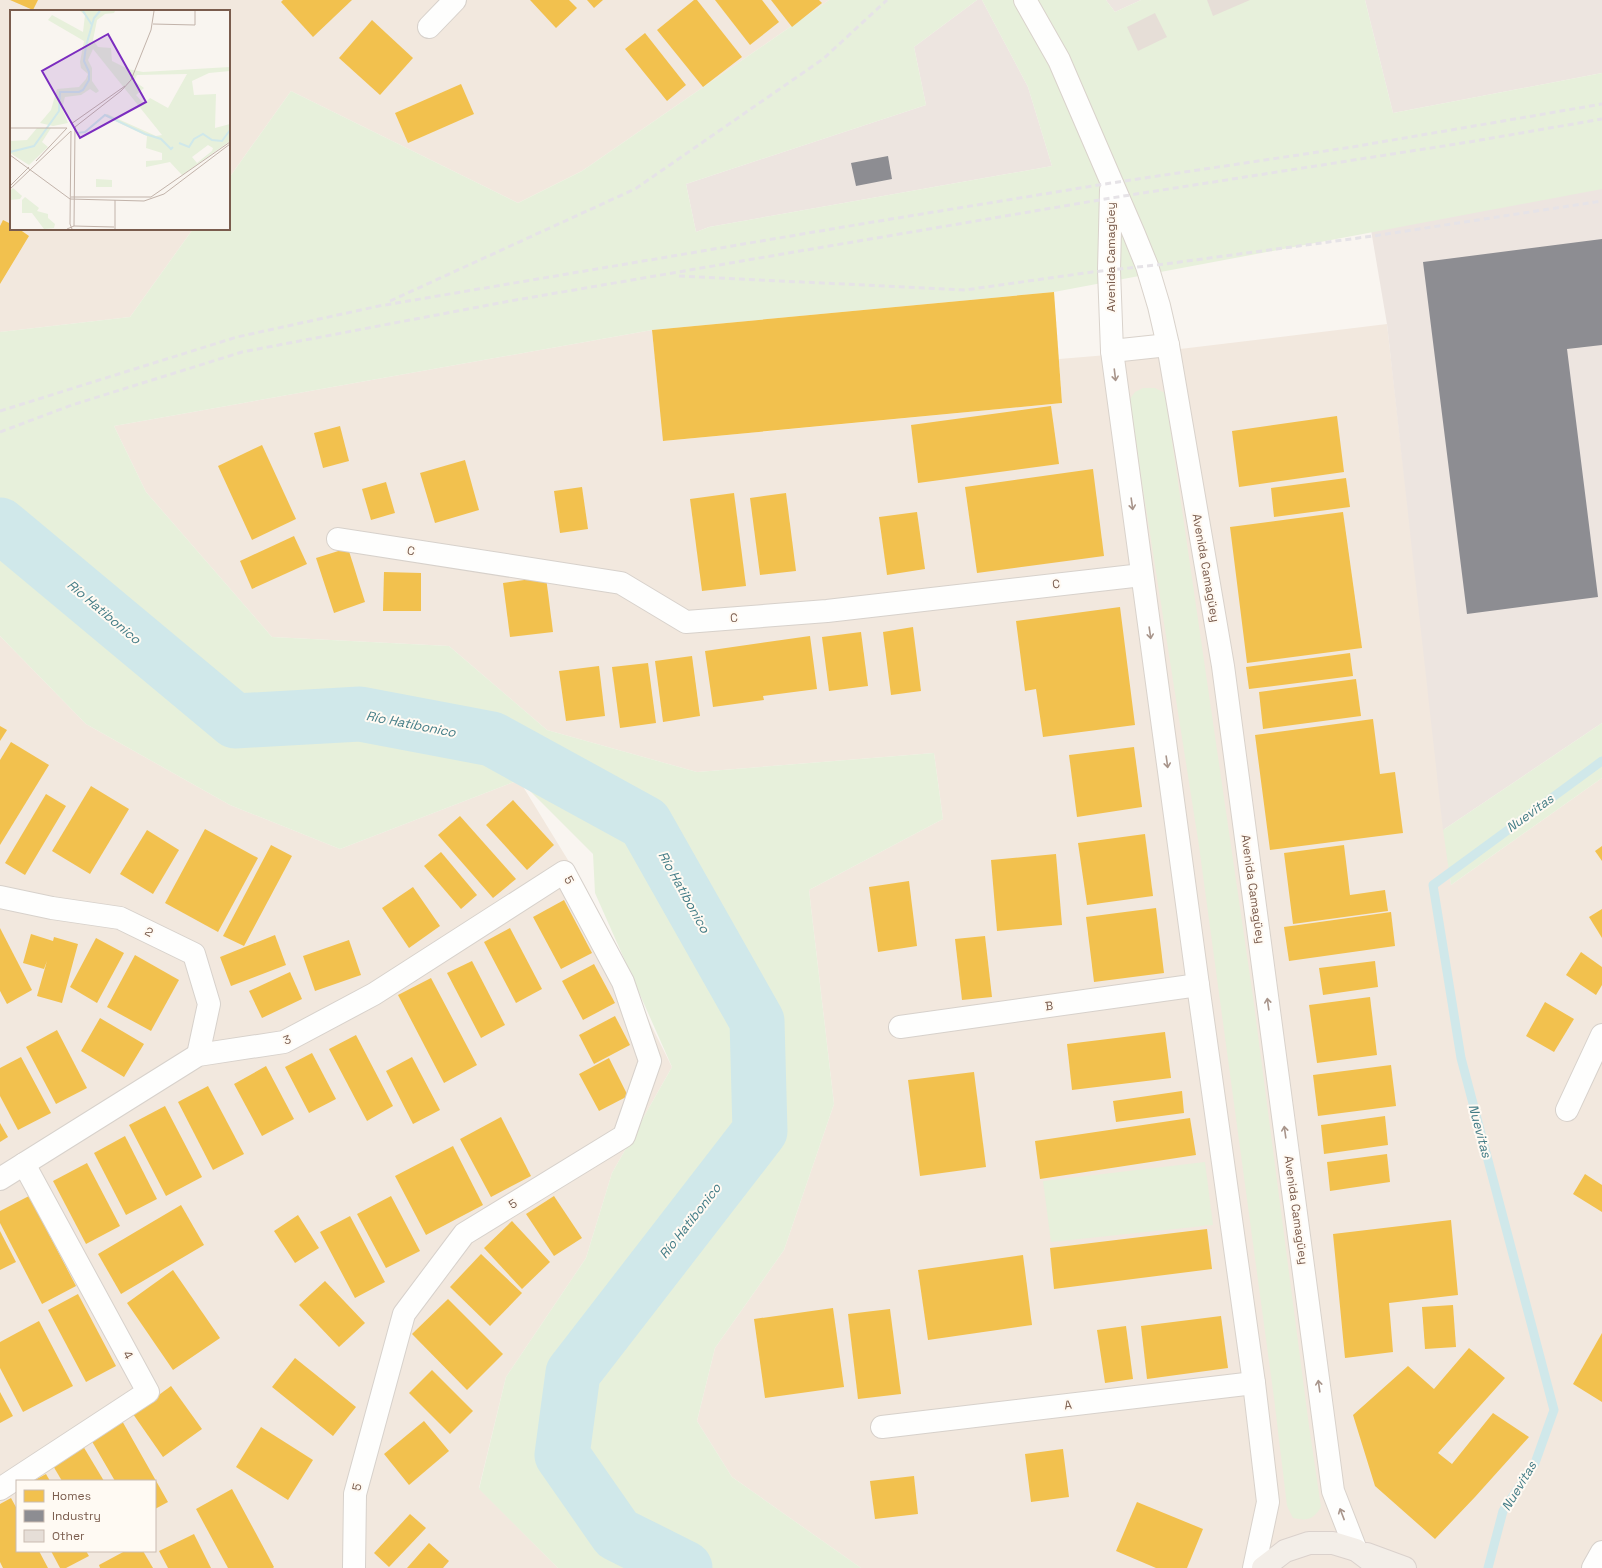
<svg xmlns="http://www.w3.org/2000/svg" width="1602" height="1568" viewBox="0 0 1602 1568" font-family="'Space Grotesk',sans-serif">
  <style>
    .residential { fill: #f2e8de; fill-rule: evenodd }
    .industrial { fill: #ede5e0 }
    .green { fill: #e7f0db }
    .homes { fill: #f2c14e }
    .industry { fill: #8d8d92 }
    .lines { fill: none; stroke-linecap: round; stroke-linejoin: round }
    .stream { stroke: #d0e8ea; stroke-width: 9 }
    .river { stroke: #d0e8ea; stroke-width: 55 }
    .building { fill: #e6ded7 }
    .street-casing { stroke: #d7d1cb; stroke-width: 24 }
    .secondary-casing { stroke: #d9d2cb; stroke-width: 24 }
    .primary-casing { stroke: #dad1cc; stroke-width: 24 }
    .street { stroke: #fefefd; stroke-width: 22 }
    .secondary { stroke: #fefefd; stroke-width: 22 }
    .primary { stroke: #f3eee8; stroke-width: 22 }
    .rail { stroke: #e6e3e7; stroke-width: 3; stroke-dasharray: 6 4; stroke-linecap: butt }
    .oneway { stroke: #a8958b }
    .labels { text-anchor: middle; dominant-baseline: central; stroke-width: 4; stroke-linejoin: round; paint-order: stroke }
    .street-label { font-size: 12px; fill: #7a5c4d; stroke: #fffaf3 }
    .water-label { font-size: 13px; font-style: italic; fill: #437c86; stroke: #fffaf3 }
    .inset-river { fill: none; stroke: #d0e8ea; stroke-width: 2 }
    .inset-road { fill: none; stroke: #c2b3aa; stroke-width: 1 }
    .view { fill: #7b2cbf; fill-opacity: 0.15; stroke: #7b2cbf; stroke-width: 2 }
    .inset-edge { fill: none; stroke: #7a5c4d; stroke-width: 2 }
  </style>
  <rect width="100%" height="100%" fill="#f9f5f0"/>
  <g class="residential">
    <polygon points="0,0 829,0 582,171 518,203 291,91 229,178 229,11 11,11 11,229 193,229 130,317 0,332"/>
    <polygon points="1387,324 1451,885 1602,778 1602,1568 861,1568 732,1477 697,1421 715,1348 784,1250 834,1104 809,890 943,819 934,753 697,772 547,730 449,646 272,637 146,492 114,426 652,330 664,441 1062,403 1059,359 1180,349"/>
    <path d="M 0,636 L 86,724 L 230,805 L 340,849 L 519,780 L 571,865 L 672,1067 L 612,1173 L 586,1258 L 506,1377 L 479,1488 L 558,1568 L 0,1568 ZM 17,1481 L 155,1481 L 155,1551 L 17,1551 Z"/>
  </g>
  <g class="industrial">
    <polygon points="977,0 982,0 1028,87 1052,166 709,227 696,232 686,184 926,105 914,47"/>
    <polygon points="1106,0 1141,0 1115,12"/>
    <polygon points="1365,0 1602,0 1602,73 1393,113"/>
    <polygon points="1602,187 1602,723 1443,830 1387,324 1371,230"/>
  </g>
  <g class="green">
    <polygon points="829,0 977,0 914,47 926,105 686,184 696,232 709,227 1052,166 1028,87 982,0 1106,0 1115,12 1141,0 1365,0 1393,113 1602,73 1602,189 1054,292 652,330 114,426 146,492 272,637 449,646 547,730 697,772 934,753 943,819 809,890 834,1104 784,1250 715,1348 697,1421 732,1477 861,1568 558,1568 479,1489 506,1377 586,1258 612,1173 672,1067 595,893 593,854 519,780 340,849 230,805 86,724 0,636 0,332 130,317 193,229 229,229 229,178 291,91 518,203 582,171"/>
    <path d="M 1143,388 L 1155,388 L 1165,393 L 1253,997 L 1309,1426 L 1321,1507 C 1313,1520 1307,1521 1293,1518 L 1287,1506 L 1274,1398 L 1199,846 L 1129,400 L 1135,392 Z"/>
    <polygon points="1602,723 1602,778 1451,885 1443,830"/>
    <polygon points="1205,1162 1213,1225 1051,1242 1043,1181"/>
  </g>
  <g class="homes">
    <polygon points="10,0 38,0 33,10"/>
    <polygon points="283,0 352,0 313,37 281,2"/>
    <polygon points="530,0 569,0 577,8 556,28"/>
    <polygon points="587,0 603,0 594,8"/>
    <polygon points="694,0 697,0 742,57 703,87 657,30"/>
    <polygon points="715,0 762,0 779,22 750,45"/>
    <polygon points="771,0 819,0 822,3 792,27"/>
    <polygon points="372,20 413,58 380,95 339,58"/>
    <polygon points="645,33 686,85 667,101 625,49"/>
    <polygon points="461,84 474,114 408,143 395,113"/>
    <polygon points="3,220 11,224 11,229 19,229 29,236 0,284 0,226"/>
    <polygon points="1054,292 1062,403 663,441 652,330"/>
    <polygon points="1051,406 1059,464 918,483 911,425"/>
    <polygon points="1337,416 1344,472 1239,487 1232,431"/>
    <polygon points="340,426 349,461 323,468 314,433"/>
    <polygon points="262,445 296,519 252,540 218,466"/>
    <polygon points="465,460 479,510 435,523 420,473"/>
    <polygon points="1093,469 1104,556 977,573 965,487"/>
    <polygon points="1346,478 1350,507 1274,517 1271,488"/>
    <polygon points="386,482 395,513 371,520 362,489"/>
    <polygon points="582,487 588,529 560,533 554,491"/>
    <polygon points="734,493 746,586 702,591 690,499"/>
    <polygon points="786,493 796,571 760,575 750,498"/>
    <polygon points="917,512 925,569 887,575 879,517"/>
    <polygon points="1343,512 1362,648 1247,663 1230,527"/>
    <polygon points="294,536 307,564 252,589 240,561"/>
    <polygon points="348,548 365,602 334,613 316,558"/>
    <polygon points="384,572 421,573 421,611 383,611"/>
    <polygon points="546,577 553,632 510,637 503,583"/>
    <polygon points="1120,607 1135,725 1043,737 1036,689 1025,691 1016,621"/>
    <polygon points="913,627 921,691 891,695 883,632"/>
    <polygon points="861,632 868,686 829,691 822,637"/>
    <polygon points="810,636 817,689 763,696 764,700 713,707 705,651"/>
    <polygon points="1350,653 1353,676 1249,689 1246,667"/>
    <polygon points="692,656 700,716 663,722 655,661"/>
    <polygon points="648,663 656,723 620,728 612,667"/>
    <polygon points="599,666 605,716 566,721 559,671"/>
    <polygon points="1356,679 1361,716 1263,729 1259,692"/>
    <polygon points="1373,719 1380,774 1395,772 1403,833 1270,850 1255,735"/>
    <polygon points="0,726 7,730 0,741"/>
    <polygon points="11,742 49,765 0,845 0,760"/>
    <polygon points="1134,747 1142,807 1077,817 1069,755"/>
    <polygon points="91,786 129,809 90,874 52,851"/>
    <polygon points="46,794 66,806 25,875 5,863"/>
    <polygon points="513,800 554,845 527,870 486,825"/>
    <polygon points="460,816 516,879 493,898 438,835"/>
    <polygon points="205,829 258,858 218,932 165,903"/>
    <polygon points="147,830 179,850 153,894 120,874"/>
    <polygon points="1145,834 1153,896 1087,905 1078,843"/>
    <polygon points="271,845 292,856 244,946 223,936"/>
    <polygon points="1344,845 1350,895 1385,890 1388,911 1293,924 1284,853"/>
    <polygon points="1602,846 1602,861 1595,851"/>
    <polygon points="441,852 477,895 461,909 424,866"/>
    <polygon points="1056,854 1062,925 997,931 991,860"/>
    <polygon points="909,881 917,946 878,952 869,887"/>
    <polygon points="413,887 440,926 409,948 382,908"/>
    <polygon points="564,900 592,953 561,969 533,917"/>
    <polygon points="1156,908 1164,973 1094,982 1086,917"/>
    <polygon points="1602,909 1602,938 1589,917"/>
    <polygon points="1391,912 1395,946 1289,961 1284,927"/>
    <polygon points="0,928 32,990 7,1004 0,991"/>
    <polygon points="510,928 542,989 516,1003 484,942"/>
    <polygon points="31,934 53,941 54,937 78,944 62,1003 37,996 47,961 44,969 23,963"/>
    <polygon points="275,935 286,965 231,986 220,957"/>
    <polygon points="985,936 992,997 962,1000 955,939"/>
    <polygon points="96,938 124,953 97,1003 70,987"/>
    <polygon points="349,940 361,975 315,991 303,956"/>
    <polygon points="1581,952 1602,967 1602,985 1596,995 1566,975"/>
    <polygon points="135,955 179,980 151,1031 107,1007"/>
    <polygon points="472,961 505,1025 481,1038 447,973"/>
    <polygon points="1375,961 1378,987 1323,995 1319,968"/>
    <polygon points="594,964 615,1003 583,1020 562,981"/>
    <polygon points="290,972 302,999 262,1018 249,991"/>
    <polygon points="431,978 477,1065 444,1083 398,995"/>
    <polygon points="1370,997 1377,1055 1317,1063 1309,1005"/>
    <polygon points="1545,1002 1574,1019 1554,1052 1526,1036"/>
    <polygon points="615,1016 630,1045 594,1064 579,1035"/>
    <polygon points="100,1018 144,1044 124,1077 81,1051"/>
    <polygon points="57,1030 87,1088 56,1104 26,1047"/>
    <polygon points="1165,1032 1171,1078 1072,1090 1067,1044"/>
    <polygon points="356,1035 393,1106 367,1121 329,1049"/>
    <polygon points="312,1053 336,1099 309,1113 285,1067"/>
    <polygon points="21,1057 51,1113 18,1130 0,1096 0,1068"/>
    <polygon points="412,1057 440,1110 413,1124 386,1071"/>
    <polygon points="609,1058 628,1096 599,1111 579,1074"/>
    <polygon points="1391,1065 1396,1106 1318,1116 1313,1075"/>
    <polygon points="266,1066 294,1119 262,1136 234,1084"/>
    <polygon points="974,1072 986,1167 920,1176 908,1080"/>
    <polygon points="208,1086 244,1154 213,1170 178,1102"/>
    <polygon points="1182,1091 1184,1113 1116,1122 1113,1101"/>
    <polygon points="165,1106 202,1177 166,1196 129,1125"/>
    <polygon points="1385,1116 1388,1145 1324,1154 1321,1125"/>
    <polygon points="501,1117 531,1176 491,1197 460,1139"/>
    <polygon points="1190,1118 1196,1155 1040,1179 1035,1141"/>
    <polygon points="0,1123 8,1137 0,1142"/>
    <polygon points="125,1136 157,1199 126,1215 94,1153"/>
    <polygon points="453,1146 483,1205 426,1235 395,1176"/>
    <polygon points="1387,1154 1390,1182 1330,1191 1327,1162"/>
    <polygon points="87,1163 120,1226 86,1244 53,1181"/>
    <polygon points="1585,1174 1602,1185 1602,1212 1573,1194"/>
    <polygon points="29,1196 76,1286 42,1304 0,1223 0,1211"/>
    <polygon points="391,1196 420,1251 386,1268 357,1214"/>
    <polygon points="554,1196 582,1238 554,1256 526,1214"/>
    <polygon points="181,1205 204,1245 121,1294 98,1254"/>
    <polygon points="298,1215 319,1248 295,1263 274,1231"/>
    <polygon points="350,1216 385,1282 355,1298 320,1232"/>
    <polygon points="1451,1220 1458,1295 1389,1303 1393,1352 1345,1358 1333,1234"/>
    <polygon points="512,1221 550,1262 522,1289 484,1248"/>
    <polygon points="1207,1229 1212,1269 1054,1289 1050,1248"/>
    <polygon points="0,1231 16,1262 0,1270"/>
    <polygon points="481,1254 522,1293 490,1326 450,1287"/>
    <polygon points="1023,1255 1032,1325 928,1340 918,1270"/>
    <polygon points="173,1270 220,1338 173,1370 127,1303"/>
    <polygon points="325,1281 365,1323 339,1347 299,1305"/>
    <polygon points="78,1294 116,1366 86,1382 48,1310"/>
    <polygon points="448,1299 503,1354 467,1390 412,1334"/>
    <polygon points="1453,1305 1456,1347 1425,1349 1422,1307"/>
    <polygon points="833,1308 844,1387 765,1398 754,1319"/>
    <polygon points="890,1309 901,1394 858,1399 848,1314"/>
    <polygon points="1221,1316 1228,1368 1147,1379 1141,1326"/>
    <polygon points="39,1321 73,1386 23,1412 0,1368 0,1342"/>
    <polygon points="1126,1326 1133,1379 1105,1383 1097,1330"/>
    <polygon points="1602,1333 1602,1402 1573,1384"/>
    <polygon points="1469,1348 1505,1378 1438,1453 1452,1464 1493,1413 1529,1437 1475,1497 1435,1539 1375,1486 1353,1415 1408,1366 1434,1389"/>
    <polygon points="295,1358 356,1407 333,1436 272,1387"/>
    <polygon points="432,1370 473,1411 450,1434 409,1393"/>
    <polygon points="171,1386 202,1429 163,1457 133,1414"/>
    <polygon points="0,1392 13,1416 0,1423"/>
    <polygon points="121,1419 168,1502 155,1509 155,1481 115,1481 90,1438"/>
    <polygon points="424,1421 449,1451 409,1485 384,1454"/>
    <polygon points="261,1427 313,1460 288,1500 236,1467"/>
    <polygon points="83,1446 104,1481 62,1481 52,1464"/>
    <polygon points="1063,1449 1069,1497 1031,1502 1025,1454"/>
    <polygon points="46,1474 50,1481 33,1481"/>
    <polygon points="914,1476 918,1514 875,1519 870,1481"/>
    <polygon points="232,1489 274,1567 273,1568 228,1568 196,1509"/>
    <polygon points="11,1498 17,1509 17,1551 39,1551 48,1568 3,1568 0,1562 0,1504"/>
    <polygon points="1137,1502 1203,1529 1187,1568 1156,1568 1116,1551"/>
    <polygon points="410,1514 426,1528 389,1567 374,1553"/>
    <polygon points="194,1534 211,1568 168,1568 159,1551"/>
    <polygon points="429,1543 449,1561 443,1568 407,1568"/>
    <polygon points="51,1551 86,1551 89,1556 66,1568 60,1568"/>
    <polygon points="125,1551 143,1551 153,1568 100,1568 99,1565"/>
  </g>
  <g class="industry">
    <polygon points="888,156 892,179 856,186 851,163"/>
    <polygon points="1602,239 1602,345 1567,349 1598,597 1467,614 1423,262"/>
  </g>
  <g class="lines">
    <polyline class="stream" points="1488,1568 1503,1511 1535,1463 1554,1410 1461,1058 1433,885 1602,761"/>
    <polyline class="river" points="0,525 235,721 360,714 492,739 645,823 757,1021 760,1131 573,1373 562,1455 617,1534 685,1568"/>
  </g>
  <g class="building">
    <polygon points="1207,0 1250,0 1213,16"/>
    <polygon points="1155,13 1167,37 1138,51 1127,27"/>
  </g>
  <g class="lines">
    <g class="street-casing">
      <g id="street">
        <polyline points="429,27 455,0"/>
        <polyline points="338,539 621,583 686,622 827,611 1142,575"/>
        <polyline points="0,897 52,908 120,918 194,954 209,1004 198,1055"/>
        <polyline points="900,1027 1198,985"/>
        <polyline points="1567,1110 1602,1035"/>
        <polyline points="0,1179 198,1055 284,1042 374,994 564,872 623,982 650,1061 624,1136 464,1234 404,1314 355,1494 354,1568"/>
        <polyline points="882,1427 1254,1383"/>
        <polyline points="0,1489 148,1392 24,1164"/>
        <polyline points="1593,1568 1602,1552"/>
      </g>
    </g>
    <g class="secondary-casing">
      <g id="secondary">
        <polyline points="1025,0 1059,60 1134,234 1147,266 1159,306 1168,345 1223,666 1333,1491 1356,1550"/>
        <polyline points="1111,190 1109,270 1112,351 1198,985 1254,1383 1268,1502 1254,1568"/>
        <polyline points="1112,351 1168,345"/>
      </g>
    </g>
    <g class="primary-casing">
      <g id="primary">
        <polyline points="1367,1554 1405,1568"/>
        <polyline points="1263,1568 1285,1551 1309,1543 1333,1543 1356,1550 1380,1568"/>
      </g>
    </g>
    <use href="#street" class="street"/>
    <use href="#secondary" class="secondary"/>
    <use href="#primary" class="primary"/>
    <g class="rail">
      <polyline points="679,276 965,290 1092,272 1165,264 1373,236 1602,201"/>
      <polyline points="390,301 635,189 823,59 887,0"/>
      <polyline points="0,411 237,337 379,306 867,223 1111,183 1352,147 1602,104"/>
      <polyline points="0,432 72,405 242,352 510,301 800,251 1111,198 1469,142 1602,119"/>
    </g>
  </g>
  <defs><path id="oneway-shaft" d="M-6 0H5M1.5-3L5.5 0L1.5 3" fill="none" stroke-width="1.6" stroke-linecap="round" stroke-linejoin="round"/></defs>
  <g class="oneway">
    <use href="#oneway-shaft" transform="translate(1115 375) rotate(83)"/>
    <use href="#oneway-shaft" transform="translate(1132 504) rotate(82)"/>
    <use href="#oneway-shaft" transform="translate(1150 633) rotate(82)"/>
    <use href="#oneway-shaft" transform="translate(1167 762) rotate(82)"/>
    <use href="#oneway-shaft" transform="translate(1268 1004) rotate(-98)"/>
    <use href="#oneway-shaft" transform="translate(1285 1132) rotate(-98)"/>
    <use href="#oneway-shaft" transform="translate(1319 1386) rotate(-98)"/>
    <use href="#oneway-shaft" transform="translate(1342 1514) rotate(-111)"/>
  </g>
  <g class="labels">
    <g class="street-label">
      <text transform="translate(1111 257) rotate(-90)">Avenida Camagüey</text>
      <text transform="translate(411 551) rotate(9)">C</text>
      <text transform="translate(1206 568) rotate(80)">Avenida Camagüey</text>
      <text transform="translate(1056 584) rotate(-7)">C</text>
      <text transform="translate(734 618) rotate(-5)">C</text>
      <text transform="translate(569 880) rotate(62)">5</text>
      <text transform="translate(1253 889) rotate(82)">Avenida Camagüey</text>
      <text transform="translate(149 932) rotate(26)">2</text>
      <text transform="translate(1049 1006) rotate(-8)">B</text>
      <text transform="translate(287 1040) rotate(-22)">3</text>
      <text transform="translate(513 1204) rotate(-32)">5</text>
      <text transform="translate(1296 1210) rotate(82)">Avenida Camagüey</text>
      <text transform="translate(128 1355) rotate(62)">4</text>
      <text transform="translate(1068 1405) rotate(-7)">A</text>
      <text transform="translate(357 1487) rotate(-76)">5</text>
    </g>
    <g class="water-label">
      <text transform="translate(104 612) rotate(40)">Río Hatibonico</text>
      <text transform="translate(411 724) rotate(11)">Río Hatibonico</text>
      <text transform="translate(1530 813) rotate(-36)">Nuevitas</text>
      <text transform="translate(684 892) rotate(61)">Río Hatibonico</text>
      <text transform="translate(1480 1131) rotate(75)">Nuevitas</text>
      <text transform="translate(690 1221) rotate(-52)">Río Hatibonico</text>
      <text transform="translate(1519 1486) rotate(-59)">Nuevitas</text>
    </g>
  </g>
  <g transform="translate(10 10)">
    <rect width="220" height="220" fill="#f9f5f0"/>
    <path d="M 70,1 L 105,1 L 104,3 L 95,4 L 87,10 L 83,30 L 88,37 L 101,38 L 102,51 L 118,59 L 133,62 L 220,57 L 220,61 L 199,63 L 182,71 L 184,85 L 206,84 L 205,118 L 220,114 L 220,131 L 172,165 L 160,152 L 136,157 L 136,151 L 152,150 L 152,143 L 136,138 L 137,126 L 95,106 L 97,104 L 146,126 L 152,125 L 83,39 L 78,50 L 82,58 L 82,71 L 89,81 L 86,83 L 80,79 L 71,85 L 55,87 L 52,98 L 58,113 L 43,116 L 30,113 L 41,100 L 47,79 L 69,77 L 76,69 L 78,64 L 71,58 L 70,52 L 74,31 L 38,10 L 42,5 L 73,22 L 75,5 ZM 177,64 L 158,98 L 140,88 L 134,94 L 126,85 L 134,78 L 124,71 L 127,65 ZM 198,135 L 203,138 L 202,141 L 187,153 L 182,147 ZM 27,118 L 41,118 L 32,132 L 38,137 L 19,155 L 0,143 L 0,131 L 17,130 ZM 86,169 L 102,170 L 102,177 L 86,177 ZM 3,178 L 12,186 L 10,189 L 0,190 L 0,181 ZM 15,187 L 29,198 L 27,201 L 38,204 L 38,208 L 45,214 L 44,218 L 34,219 L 22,203 L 12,203 L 12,190 Z" fill="#e7f0db" fill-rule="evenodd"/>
    <path class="inset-river" d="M 73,1 L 82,15M 67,123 L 75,122 L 95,105 L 135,124 L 151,129 L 161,139 L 163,137M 169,133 L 179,137 L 184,129 L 193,124 L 202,130 L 212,131 L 220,120M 0,142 L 24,136 L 49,101 L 50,82 L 69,82 L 73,80 L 79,70 L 79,62 L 74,51 L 76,36 L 84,8 L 90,1"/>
    <path class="inset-road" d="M 143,14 L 185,15 L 185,1M 61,114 L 115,76M 0,118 L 57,118 L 26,151M 0,145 L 60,189 L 134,191 L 154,184 L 220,134M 0,176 L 19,157M 0,179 L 61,121 L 60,214 L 62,219M 61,187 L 141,187 L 220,132M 64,216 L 65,117 L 111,81 L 121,70 L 141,20 L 144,1M 57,219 L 64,216 L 104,217M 105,219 L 105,190"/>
    <path class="view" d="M 98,24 L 136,92 L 70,128 L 32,61 Z"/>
    <rect width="220" height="220" class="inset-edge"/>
  </g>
  <rect x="16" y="1480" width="140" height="72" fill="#fffaf3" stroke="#cabbb1"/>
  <rect x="24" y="1490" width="20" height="12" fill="#f2c14e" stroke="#cabbb1"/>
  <text x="52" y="1500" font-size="12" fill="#7a5c4d">Homes</text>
  <rect x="24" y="1510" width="20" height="12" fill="#8d8d92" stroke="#cabbb1"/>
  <text x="52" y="1520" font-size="12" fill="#7a5c4d">Industry</text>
  <rect x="24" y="1530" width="20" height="12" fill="#e6ded7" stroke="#cabbb1"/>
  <text x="52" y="1540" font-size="12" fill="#7a5c4d">Other</text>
</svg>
